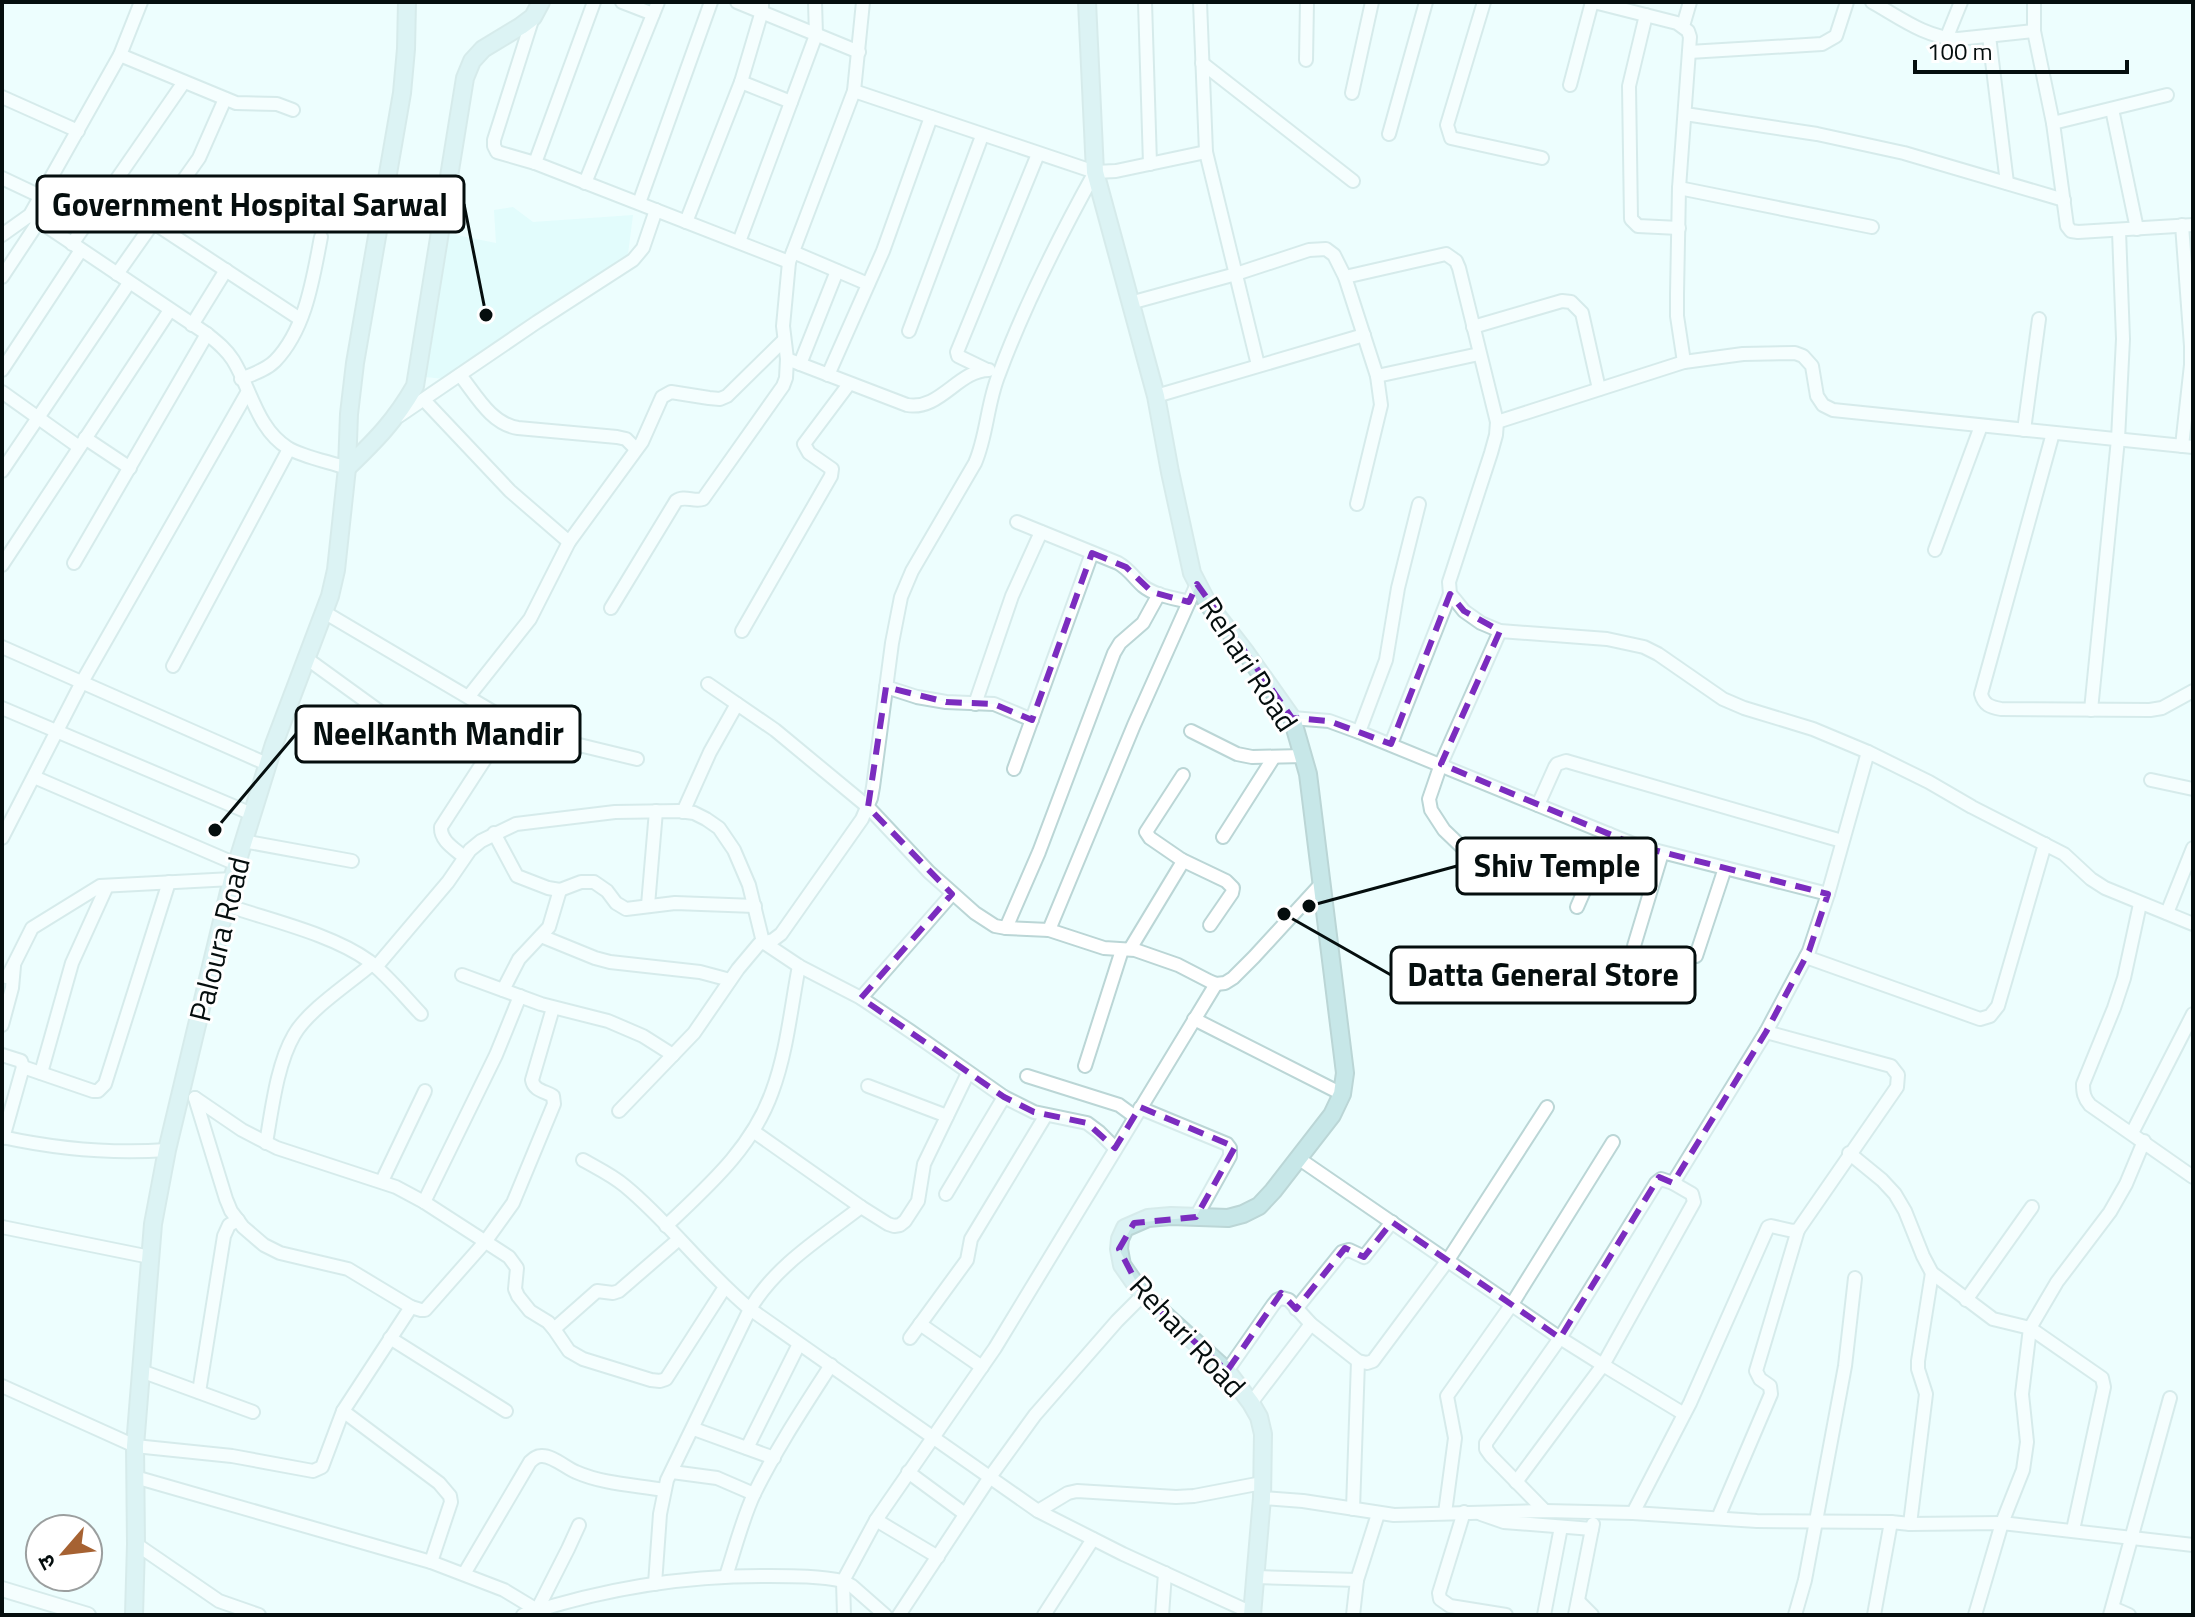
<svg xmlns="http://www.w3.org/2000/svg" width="2195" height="1617" viewBox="0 0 2195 1617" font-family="'Titillium Web','Noto Sans Devanagari',sans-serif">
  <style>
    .built { fill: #d4fbfb }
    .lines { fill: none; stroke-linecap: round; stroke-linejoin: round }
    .minor-casing { stroke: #bbd6d6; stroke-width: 16 }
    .tertiary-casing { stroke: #bbd6d6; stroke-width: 18 }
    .secondary-casing { stroke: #bbd6d6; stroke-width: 20 }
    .minor { stroke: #fff; stroke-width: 12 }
    .tertiary { stroke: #fff; stroke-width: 14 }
    .secondary { stroke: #c7e7e8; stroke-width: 16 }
    .marked { fill: none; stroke: #7b2cbf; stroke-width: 6; stroke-dasharray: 16 10; stroke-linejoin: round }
    .labels { text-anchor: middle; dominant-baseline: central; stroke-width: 6; stroke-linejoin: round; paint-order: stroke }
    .street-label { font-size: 30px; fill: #050e0e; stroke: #fff }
    .leader { fill: none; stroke: #050e0e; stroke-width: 3 }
    .callout-dot { fill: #050e0e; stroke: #fff; stroke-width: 3 }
    .callout { fill: #fff; stroke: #050e0e; stroke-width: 3 }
    .callout-label { font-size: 32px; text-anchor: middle; font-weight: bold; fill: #050e0e }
  </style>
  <rect width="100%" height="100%" fill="#edfefe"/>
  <polygon class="built" points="513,207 533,222 633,215 628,254 445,379 425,377 446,233 496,243 494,210"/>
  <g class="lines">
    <g class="minor-casing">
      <g id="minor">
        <polyline points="622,2 653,14"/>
        <polyline points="737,2 859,52"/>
        <polyline points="1145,2 1150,164"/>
        <polyline points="1200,2 1206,152 1258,365"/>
        <polyline points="1484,2 1447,125 1451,138 1542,158"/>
        <polyline points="1594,2 1677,23 1688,31 1690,37 1679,188 1677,294 1677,316 1684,362"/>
        <path d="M 1872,2 C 1899,17 1926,38 1958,39 L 2034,31"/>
        <polyline points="2034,2 2034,31 2053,123 2067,226 2071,231 2078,232 2193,225"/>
        <polyline points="1646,15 1629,86 1631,219 1638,226 1679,228"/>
        <polyline points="533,17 494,140 494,146 497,152 535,163 789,262"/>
        <polyline points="1683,26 1690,2"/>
        <polyline points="1989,36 2007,183"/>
        <polyline points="1946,39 1961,2"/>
        <polyline points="1689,52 1822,44 1836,36 1847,2"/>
        <polyline points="120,55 236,103 277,104 293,110"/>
        <polyline points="1306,60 1307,2"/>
        <polyline points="1202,63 1353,181"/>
        <polyline points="741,82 791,102"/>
        <polyline points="1570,85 1592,2"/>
        <polyline points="854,91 1095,172 1116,171 1206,152"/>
        <polyline points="1352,93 1372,2"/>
        <polyline points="2,97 78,131"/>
        <polyline points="2112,109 2137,229"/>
        <polyline points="1685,114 1817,134 1904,153 2064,200"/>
        <polyline points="2053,123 2167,95"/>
        <polyline points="1389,134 1426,2"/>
        <polyline points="535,163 594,2"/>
        <polyline points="2,178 40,196"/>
        <polyline points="585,183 658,2"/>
        <polyline points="1679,188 1872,227"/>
        <polyline points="639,203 711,2"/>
        <path d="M 30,215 L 207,334 C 217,342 226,349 233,360 C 251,389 257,429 288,448 C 303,457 330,462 347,468"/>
        <polyline points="686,222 741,82 762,11 762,2"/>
        <polyline points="154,223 300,319"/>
        <polyline points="2182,225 2191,346 2191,365 2182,446"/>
        <polyline points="2,235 30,215 120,55 141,2"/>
        <polyline points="739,242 816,35 815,2"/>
        <polyline points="72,244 184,82"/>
        <polyline points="793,252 868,284"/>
        <polyline points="117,274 199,158 225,99"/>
        <polyline points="2,277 39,221"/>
        <polyline points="1345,277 1446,254 1456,261 1459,268 1497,422 1496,435 1491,453 1449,582 1450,594 1456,601 1464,611 1481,623 1500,631 1607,639 1644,647 1658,654 1723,699 1744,708 1813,729 1868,752 1929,782 1972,807 2064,854 2091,879 2105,888 2193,924"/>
        <polyline points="1130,303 1236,274 1309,250 1326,249 1334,255 1345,277 1377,376 1381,405 1357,504"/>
        <polyline points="192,325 226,270"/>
        <polyline points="1473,327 1562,301 1571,302 1582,313 1599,389"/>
        <polyline points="909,331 982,136"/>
        <path d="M 787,359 L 907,405 C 940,411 958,370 989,370"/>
        <polyline points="800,364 837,271"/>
        <polyline points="2,370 81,250"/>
        <polyline points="987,370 958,356 957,352 1038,154"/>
        <path d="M 460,375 C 476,395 491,424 518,428 L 617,437 L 626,439 L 636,449"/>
        <polyline points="828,375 883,251 931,117"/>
        <polyline points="1377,376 1479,354"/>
        <path d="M 241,379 C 253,374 266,370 275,361 C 306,329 313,278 321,237"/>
        <polyline points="2,392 79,447"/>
        <polyline points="1156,396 1364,335"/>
        <polyline points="424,400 510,491 569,542"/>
        <polyline points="399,416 537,322 633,260 643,248 656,210"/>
        <polyline points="1497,422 1684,362 1743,354 1795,353 1803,356 1812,366 1817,396 1823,405 1833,410 2193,447"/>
        <polyline points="2024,430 2039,319"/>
        <path d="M 2053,433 L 1981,694 C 1984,705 1990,707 2001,709 L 2150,710 L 2162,708 L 2193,691"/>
        <polyline points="85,438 130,468"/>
        <polyline points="2,471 129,283"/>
        <path d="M 1017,522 L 1118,563 C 1129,569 1134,578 1143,586 C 1155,596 1174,598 1189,602"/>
        <polyline points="1935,550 1981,426"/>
        <polyline points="74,563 207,334"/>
        <polyline points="2,565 170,310"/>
        <polyline points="1197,584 1134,725 1049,930 1104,948 1135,950 1178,965 1209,981 1216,984 1225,983 1233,978 1254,957 1321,884"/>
        <path d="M 611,608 L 676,501 C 684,495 694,502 703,499 L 783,386 L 786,378 L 787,359 L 783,326 L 789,262 L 854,91 L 863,2"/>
        <polyline points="324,612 522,729 538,735 637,759"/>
        <polyline points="742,631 831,476 832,469 809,453 804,444 849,384"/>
        <polyline points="2,647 267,764"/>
        <polyline points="306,658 415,737"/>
        <polyline points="173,666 289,449"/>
        <polyline points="708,684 775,730 868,807 929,872 975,913 995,926 1006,928 1049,930"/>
        <polyline points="886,687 917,697 946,702 994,704 1032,720"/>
        <polyline points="469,696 530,619 569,542 642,442 662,397 671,392 709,398 720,399 727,396 784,340"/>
        <polyline points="975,704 1012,596 1041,532"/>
        <polyline points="2,708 252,814"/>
        <polyline points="2091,710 2118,439 2123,339 2119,231"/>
        <polyline points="1292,718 1329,721 1359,732 1638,846 1828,894"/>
        <polyline points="1191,731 1237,754 1252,757 1304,756"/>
        <polyline points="1359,732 1386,660 1398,588 1419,504"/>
        <polyline points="1391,744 1450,594"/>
        <polyline points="1014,769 1092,553"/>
        <polyline points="34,777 236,864"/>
        <polyline points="2151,780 2193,789"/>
        <polyline points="1538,805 1555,767 1557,764 1566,761 1842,841"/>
        <polyline points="683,812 710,752 737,704"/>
        <polyline points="494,833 517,876 548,888 560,890 581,882 594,882 607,891 616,903 626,909 675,903 755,906"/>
        <polyline points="1223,837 1274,757"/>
        <polyline points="2,838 82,682 247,393"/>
        <polyline points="243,841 352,861"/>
        <path d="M 464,857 C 455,849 440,841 441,827 L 509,722"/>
        <polyline points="1182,860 1226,881 1233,888 1232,893 1210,925"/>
        <polyline points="1494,878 1444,830 1431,810 1429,799 1441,764 1500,631"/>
        <path d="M 2140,904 L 2124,978 L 2114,1008 L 2083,1084 C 2083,1093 2084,1098 2090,1105 L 2193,1177"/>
        <path d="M 226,905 C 269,920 332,934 369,961 C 388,976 404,996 421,1014"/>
        <polyline points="648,905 656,811"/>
        <polyline points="1577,907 1609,834"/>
        <polyline points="2167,913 2193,848"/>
        <polyline points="1006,928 1039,852 1114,653 1120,643 1143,623 1159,594"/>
        <polyline points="541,936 595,958 610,962 700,972 730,980"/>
        <polyline points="1634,946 1662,853"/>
        <polyline points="1130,949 1182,863 1182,860 1150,838 1146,832 1183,775"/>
        <polyline points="1696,956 1725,868"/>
        <polyline points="1806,957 1980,1019 1990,1016 1998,1006 2045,844"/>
        <polyline points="376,967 448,882 470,850 481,841 516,824 615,812 679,811 694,813 706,819 719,828 734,850 749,885 763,942 799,966 861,998 910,1031 1004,1097 1034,1112 1087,1123 1099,1132 1115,1148"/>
        <polyline points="462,975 541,1004 608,1021 643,1036 673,1055"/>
        <polyline points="2,976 7,977 9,974 32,928 100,886 232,879"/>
        <polyline points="503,990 519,959 549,927 560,890"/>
        <polyline points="861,998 952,894"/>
        <polyline points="1194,1019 1342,1094"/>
        <polyline points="2,1025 12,988 14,966"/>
        <polyline points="2,1055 21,1061 23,1067 3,1138"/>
        <polyline points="1085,1066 1122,950"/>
        <polyline points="23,1067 93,1091 98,1091 105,1084 169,882"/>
        <polyline points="41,1073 72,963 107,886"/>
        <polyline points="1027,1076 1119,1105 1134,1116"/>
        <polyline points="868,1086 947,1116"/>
        <path d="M 195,1098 L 226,1199 L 231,1211 L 243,1227 L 264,1245 L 280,1253 L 348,1269 L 411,1307 L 421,1310 L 425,1310 L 485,1242 L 513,1203 L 554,1104 L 553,1096 C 545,1091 534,1091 532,1080 L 553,1008"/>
        <polyline points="195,1098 242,1130 277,1148 396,1187 424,1202 509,1257 517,1268 515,1289 518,1296 530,1311 548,1322 554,1329 569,1351 583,1359 651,1380 660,1381 666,1379 725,1287"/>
        <polyline points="1140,1108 1227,1144 1230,1148 1230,1156 1196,1217"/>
        <path d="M 619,1111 L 694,1033 L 738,969 L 759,944 L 773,940 L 781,934 L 862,819 L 871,798 L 873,787 L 892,643 L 901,597 L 912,571 L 975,463 C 987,436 987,403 999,374 C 1025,304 1059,237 1095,172"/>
        <polyline points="753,1131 861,1207 888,1224 894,1226 900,1225 905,1221 918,1201 924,1164 968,1073"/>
        <polyline points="2132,1133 2193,1014"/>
        <path d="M 2,1137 C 57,1149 111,1154 167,1150"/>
        <path d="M 266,1143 C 272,1109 277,1064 294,1035 C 308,1010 350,983 372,964"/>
        <polyline points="1849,1153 1882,1180 1895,1194 1905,1211 1923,1256 1932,1273 1993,1319 2030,1328 2102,1378 2104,1387 2073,1530"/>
        <polyline points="1298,1158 1560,1338 1603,1365 1694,1202 1692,1194 1673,1183 1766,1032 1809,951 1828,894 1868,752"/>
        <path d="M 583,1160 C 597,1168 612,1175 625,1186 C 670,1223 705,1272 750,1309 L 1038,1511 L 1123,1554 L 1252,1613"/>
        <polyline points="382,1181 425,1091"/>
        <polyline points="946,1194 1004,1097"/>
        <polyline points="424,1202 496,1055 520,996"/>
        <path d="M 666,1226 C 708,1186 752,1148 772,1092 C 787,1052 791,1007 799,966"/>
        <polyline points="2,1227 150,1257"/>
        <polyline points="1966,1300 2032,1207"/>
        <polyline points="1296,1309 1342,1252 1349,1250 1364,1257 1392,1222"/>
        <polyline points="920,1324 982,1367"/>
        <polyline points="554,1329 597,1291 613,1293 619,1291 679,1239"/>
        <polyline points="390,1338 506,1411"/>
        <polyline points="910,1338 967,1260 971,1239 1046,1115"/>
        <polyline points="141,1371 253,1412"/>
        <polyline points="1227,1371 1273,1305 1277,1300 1282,1298 1289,1300 1311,1324 1358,1361 1367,1363 1373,1361 1448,1260 1547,1107"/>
        <polyline points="2,1386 135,1446 232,1456 313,1471 322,1467 343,1411 411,1307"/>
        <polyline points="199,1392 224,1236 229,1225 238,1220"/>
        <polyline points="1251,1403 1311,1324"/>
        <polyline points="343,1411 439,1483 450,1496 451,1502 431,1562"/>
        <polyline points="694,1429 774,1458"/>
        <polyline points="747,1448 799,1344"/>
        <polyline points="672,1472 717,1478 754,1494"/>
        <polyline points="908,1472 965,1514"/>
        <polyline points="135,1477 431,1562 504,1590 537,1610 568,1549 579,1525"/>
        <polyline points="1516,1482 1603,1365 1684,1414"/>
        <polyline points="1262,1498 1303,1501 1394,1515 1545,1511 1633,1513 1757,1521 1891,1522 1910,1524 2002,1523 2193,1545"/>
        <polyline points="1353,1509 1358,1361"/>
        <polyline points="1038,1511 1068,1493 1077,1491 1176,1497 1194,1496 1262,1483"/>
        <polyline points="1545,1511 1491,1456 1486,1449 1486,1443 1560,1338 1656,1183 1661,1179 1673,1183"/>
        <polyline points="1464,1512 1439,1593 1440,1599 1450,1606 1506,1615"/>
        <polyline points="1445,1513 1455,1438 1447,1396 1512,1304 1613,1142"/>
        <polyline points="1633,1513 1690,1403 1768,1227 1771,1226 1793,1231 1798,1230 1897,1087 1898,1075 1891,1066 1766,1032"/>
        <polyline points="1481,1514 1504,1522 1592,1529"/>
        <polyline points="1718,1518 1771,1394 1770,1386 1760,1379 1756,1371 1798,1230"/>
        <polyline points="876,1520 938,1557"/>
        <polyline points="1910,1524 1926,1394 1918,1369 1918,1361 1932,1273"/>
        <polyline points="136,1544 219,1601 259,1615"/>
        <path d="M 464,1574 L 530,1462 C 533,1459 536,1456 541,1456 C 552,1455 566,1468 576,1472 C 603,1484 635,1485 664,1490"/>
        <path d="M 726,1576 C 735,1549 742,1520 754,1494 C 776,1449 804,1407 831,1365"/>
        <polyline points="1255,1577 1357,1580"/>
        <path d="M 655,1584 L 660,1514 L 667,1480 L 750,1309 C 776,1265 821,1238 861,1207"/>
        <polyline points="1578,1601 1592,1615"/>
        <polyline points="2113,1608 2129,1615"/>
        <path d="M 523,1615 C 602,1589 686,1575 770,1576 C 794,1576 820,1576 843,1581 L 852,1586 L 885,1615"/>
        <polyline points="844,1615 843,1581 876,1520 995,1348 1216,984"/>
        <polyline points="899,1615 990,1477 1035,1415 1117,1321 1143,1295"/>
        <polyline points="1044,1615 1093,1539"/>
        <polyline points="1162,1615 1165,1573"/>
        <polyline points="1353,1615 1357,1580 1378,1514"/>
        <polyline points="1544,1615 1561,1527"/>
        <polyline points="1575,1615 1593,1524"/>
        <polyline points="1795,1615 1805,1580 1845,1366 1855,1278"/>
        <polyline points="1874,1615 1891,1522"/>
        <polyline points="1975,1615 2002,1523 2023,1470 2027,1442 2022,1394 2030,1328 2057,1282 2110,1212 2126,1184 2144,1141"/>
        <polyline points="2110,1615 2170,1398"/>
      </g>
    </g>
    <g class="tertiary-casing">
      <polyline id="tertiary" points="2,1589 88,1615"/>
    </g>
    <g class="secondary-casing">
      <g id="secondary">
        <polyline points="1087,2 1095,172 1156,396 1170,472 1192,573 1208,604 1246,653 1292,718 1308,774 1345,1073 1342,1094 1332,1115 1273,1191 1259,1206 1243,1214 1228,1218 1171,1216 1148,1218 1125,1228 1120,1239 1119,1249 1122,1265 1143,1295 1227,1371 1251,1403 1259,1417 1263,1434 1262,1498 1252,1615"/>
        <path d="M 347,468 C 376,440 395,421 415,386 L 465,78 L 472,61 L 483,49 L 521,26 L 533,17 L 541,2"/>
        <polyline points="134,1615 136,1544 135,1446 153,1224 167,1150 232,879 274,744 330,596 336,570 347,468 349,414 355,363 402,93 406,49 407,2"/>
      </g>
    </g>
    <use href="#minor" class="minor"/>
    <use href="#tertiary" class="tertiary"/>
    <use href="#secondary" class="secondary"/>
  </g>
  <path d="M0 0H2195V1617H0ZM 1092,553 L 1126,567 L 1152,592 L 1189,602 L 1197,584 L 1292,718 L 1329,721 L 1391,744 L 1450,594 L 1464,611 L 1500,631 L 1441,764 L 1638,846 L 1828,894 L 1809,951 L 1766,1032 L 1673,1183 L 1659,1177 L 1560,1338 L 1392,1222 L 1364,1257 L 1345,1248 L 1296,1309 L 1281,1293 L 1227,1371 L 1143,1295 L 1119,1249 L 1134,1223 L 1196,1217 L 1235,1147 L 1140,1107 L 1115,1148 L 1087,1123 L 1034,1112 L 1004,1097 L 861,998 L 952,894 L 868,807 L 886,687 L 946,702 L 994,704 L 1032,720 Z" fill="#edfefe" fill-opacity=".55" fill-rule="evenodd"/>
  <path class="marked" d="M 1092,553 L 1126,567 L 1152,592 L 1189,602 L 1197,584 L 1292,718 L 1329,721 L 1391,744 L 1450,594 L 1464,611 L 1500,631 L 1441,764 L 1638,846 L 1828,894 L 1809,951 L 1766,1032 L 1673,1183 L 1659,1177 L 1560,1338 L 1392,1222 L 1364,1257 L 1345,1248 L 1296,1309 L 1281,1293 L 1227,1371 L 1143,1295 L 1119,1249 L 1134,1223 L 1196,1217 L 1235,1147 L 1140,1107 L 1115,1148 L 1087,1123 L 1034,1112 L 1004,1097 L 861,998 L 952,894 L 868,807 L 886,687 L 946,702 L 994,704 L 1032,720 Z"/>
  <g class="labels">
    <g class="street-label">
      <text transform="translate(1249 664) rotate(57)">Rehari Road</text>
      <text transform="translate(219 939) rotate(-76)">Paloura Road</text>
      <text transform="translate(1188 1336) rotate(47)">Rehari Road</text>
    </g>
  </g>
  <path class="leader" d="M486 315L464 204M215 830L296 734M1309 906L1457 866M1284 914L1391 975"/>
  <g class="callout-dot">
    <circle cx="486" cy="315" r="8"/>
    <circle cx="215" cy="830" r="8"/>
    <circle cx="1309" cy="906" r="8"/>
    <circle cx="1284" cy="914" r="8"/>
  </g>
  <g class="callout">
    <rect x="37" y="176" width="427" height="56" rx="8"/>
    <rect x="296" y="706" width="284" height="56" rx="8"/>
    <rect x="1457" y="838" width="199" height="56" rx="8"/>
    <rect x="1391" y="947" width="304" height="56" rx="8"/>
  </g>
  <g class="callout-label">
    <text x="250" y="216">Government Hospital Sarwal</text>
    <text x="438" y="745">NeelKanth Mandir</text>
    <text x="1557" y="877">Shiv Temple</text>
    <text x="1543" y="986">Datta General Store</text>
  </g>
  <rect width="2195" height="1617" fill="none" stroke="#050e0e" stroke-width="8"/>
  <g transform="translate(64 1553) rotate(242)"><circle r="38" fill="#ffffff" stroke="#9b9f9f" stroke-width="2"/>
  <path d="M0-6L14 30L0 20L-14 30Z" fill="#a66232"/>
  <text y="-12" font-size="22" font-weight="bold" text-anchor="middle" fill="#050e0e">उ</text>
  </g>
  <path d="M1915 60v12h212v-12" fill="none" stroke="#050e0e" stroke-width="4"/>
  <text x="1927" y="60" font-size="24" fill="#050e0e" stroke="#ffffff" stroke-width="6" paint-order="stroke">100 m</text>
</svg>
